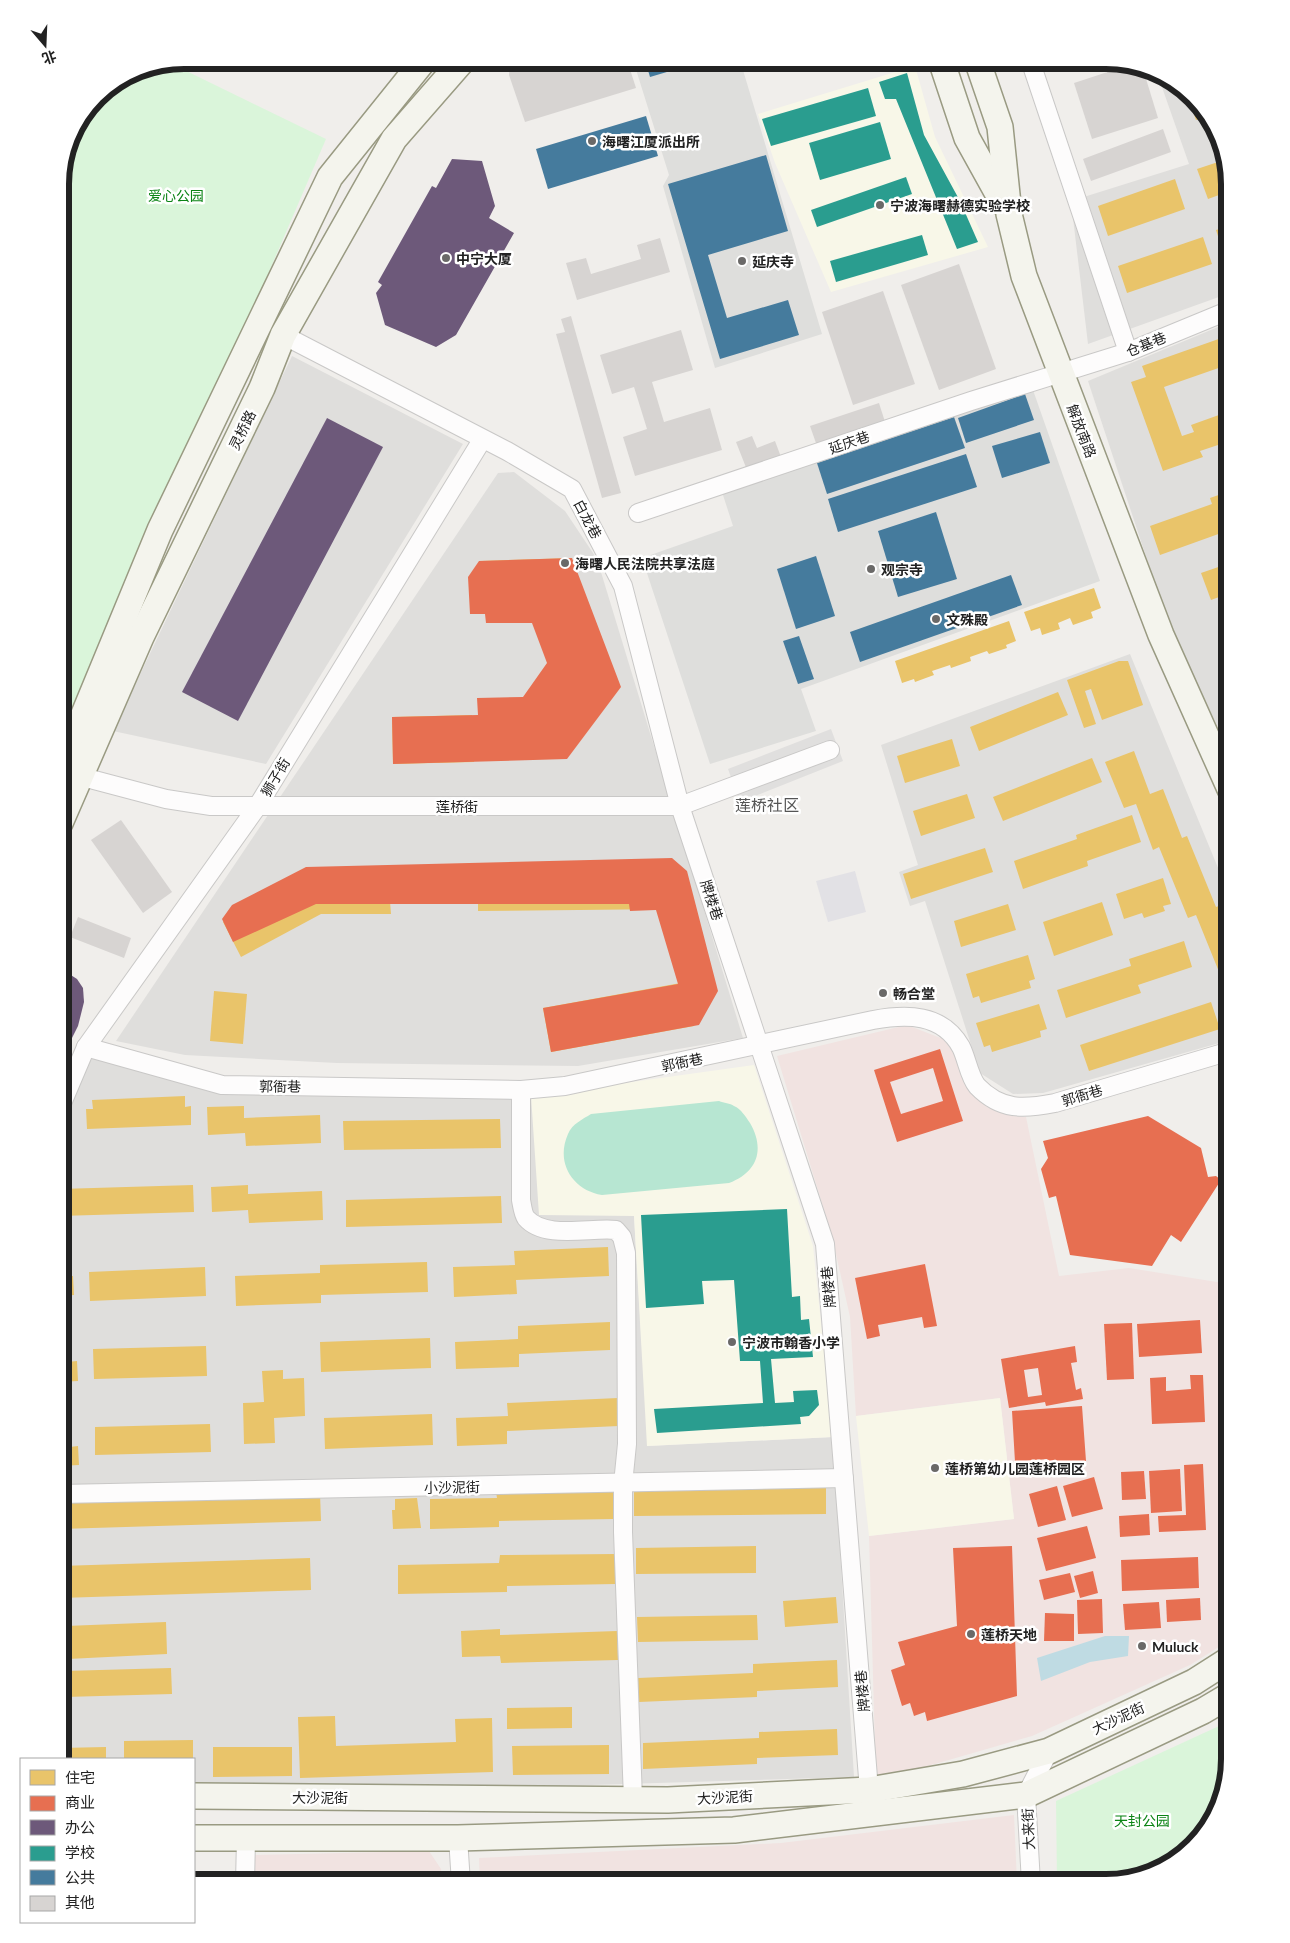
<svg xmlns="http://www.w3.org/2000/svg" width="1290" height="1943" viewBox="0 0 1290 1943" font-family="Lato,'Noto Sans SC',sans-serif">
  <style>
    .residential { fill: #dfdedc }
    .commercial { fill: #f1e3e1 }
    .education { fill: #f8f7e8 }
    .religious { fill: #dededc }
    .park { fill: #daf5da }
    .pitch { fill: #b7e6d2 }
    .parking { fill: #e0dfde }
    .plaza { fill: #e2e1e5 }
    .water { fill: #bfdbe3 }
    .homes { fill: #e9c46a }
    .shops { fill: #e76f51; fill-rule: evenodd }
    .offices { fill: #6d597a }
    .schools { fill: #2a9d8f }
    .public { fill: #457b9d }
    .building { fill: #d7d4d2 }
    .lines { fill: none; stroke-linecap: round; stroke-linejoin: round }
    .street-casing { stroke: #c9c8c7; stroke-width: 20 }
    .secondary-casing { stroke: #999a82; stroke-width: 28 }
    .street { stroke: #fdfcfc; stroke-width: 18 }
    .secondary { stroke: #f4f4ed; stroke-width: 25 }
    .poi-dot { fill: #6a6968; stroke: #fff; stroke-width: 2 }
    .labels { text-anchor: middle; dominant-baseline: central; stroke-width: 5; stroke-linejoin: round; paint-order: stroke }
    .poi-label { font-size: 14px; font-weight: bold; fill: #222; stroke: #fff; text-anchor: start }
    .park-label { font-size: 14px; fill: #0c8416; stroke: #fff }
    .street-label { font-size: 14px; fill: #222; stroke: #fff }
    .quarter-label { font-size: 16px; fill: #555; stroke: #fff }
    .rim { fill: none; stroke: #222; stroke-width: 6 }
  </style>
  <rect width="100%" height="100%" fill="#f0eeeb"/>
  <g class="residential">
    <polygon points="1157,73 1168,77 1214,122 1230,184 1230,293 1088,344 1071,201 1189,164"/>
    <polygon points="1230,322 1230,738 1225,742 1167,620 1088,381"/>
    <polygon points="292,356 463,444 266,764 113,731"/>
    <polygon points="514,472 565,511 597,559 743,1038 578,1066 337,1063 185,1055 116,1041 498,473"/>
    <polygon points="1130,654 1230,897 1230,1040 1043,1093 1013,1094 980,1073 925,901 910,906 899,872 918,865 881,745"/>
    <polygon points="86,1047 208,1091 531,1096 634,1216 648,1446 833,1437 854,1777 493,1788 194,1787 194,1759 60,1759 60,1119"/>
    <rect x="194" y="1877" width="25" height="6"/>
  </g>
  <g class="commercial">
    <polygon points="907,1025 951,1042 975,1091 987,1107 1013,1116 1026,1117 1059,1276 1129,1268 1217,1282 1230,1279 1230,1640 1190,1665 1032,1736 876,1781 869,1536 1014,1519 1000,1398 856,1416 850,1317 832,1236 777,1056"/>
    <polygon points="1014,1815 1017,1883 480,1883 479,1858 781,1843"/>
    <polygon points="429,1851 441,1869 442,1883 255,1883 255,1855"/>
  </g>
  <g class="education">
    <polygon points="915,66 935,137 988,247 831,292 775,163 758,114"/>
    <polygon points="754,1065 813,1246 833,1437 647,1446 634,1216 539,1215 531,1096"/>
    <polygon points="1000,1398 1014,1519 869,1536 856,1416"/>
  </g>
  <g class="religious">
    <polygon points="633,60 740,60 822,334 715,368 663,186 669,175"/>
    <polygon points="1033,390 1100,581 801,689 816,731 710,764 642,558 733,526 722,492 959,409"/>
  </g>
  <g class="park">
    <polygon points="170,63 326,139 60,759 60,176 70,136 97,96 137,69"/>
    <polygon points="1230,1721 1230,1759 1213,1821 1168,1867 1138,1875 1057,1883 1056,1801"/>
  </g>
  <path class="pitch" d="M 719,1101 C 724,1103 730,1103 734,1106 C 741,1109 746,1117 750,1123 C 765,1149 758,1172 729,1183 L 602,1195 C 573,1190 555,1163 568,1134 C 572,1124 583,1119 591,1114 Z"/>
  <polygon class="parking" points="831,729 843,761 740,802 728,769"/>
  <polygon class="plaza" points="855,871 866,912 828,922 816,881"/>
  <polygon class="water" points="1105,1636 1129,1636 1128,1656 1090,1662 1041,1681 1037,1658"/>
  <g class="homes">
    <polygon points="1188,97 1208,116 1196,120"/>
    <polygon points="1224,160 1230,191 1208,199 1197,169"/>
    <polygon points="1175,179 1185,209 1108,236 1098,206"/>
    <polygon points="1230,226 1230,257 1225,258 1216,230"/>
    <polygon points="1203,237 1212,264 1127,293 1118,266"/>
    <polygon points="1230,335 1230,364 1164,387 1182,436 1194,432 1191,425 1230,411 1230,441 1200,451 1203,457 1163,471 1131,382 1146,377 1142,366"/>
    <polygon points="1230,491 1230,523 1221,526 1224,532 1160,555 1150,526 1212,504 1210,498"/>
    <polygon points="572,558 574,607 481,611 479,561"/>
    <polygon points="1230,563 1230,593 1211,600 1201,573"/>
    <polygon points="1094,588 1101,608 1091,612 1093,618 1073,625 1070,618 1058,623 1060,629 1042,635 1040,628 1031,631 1024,612"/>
    <polygon points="1009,621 1016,641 1006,645 1007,648 989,654 987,651 970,657 971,661 951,668 950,665 932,671 934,675 915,682 914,679 902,683 895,661"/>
    <polygon points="1119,661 1128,661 1143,705 1102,720 1091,689 1085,691 1096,724 1084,728 1067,680"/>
    <polygon points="1058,692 1068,715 979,751 970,727"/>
    <polygon points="472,715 474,762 393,764 392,717"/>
    <polygon points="952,739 960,766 905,783 897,756"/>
    <polygon points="1134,751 1150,794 1163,789 1182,838 1187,836 1216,907 1224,904 1230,919 1230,999 1196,915 1188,918 1159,847 1153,850 1136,804 1124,808 1105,762"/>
    <polygon points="1092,758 1102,782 1003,821 993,797"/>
    <polygon points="967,794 975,818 921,836 913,811"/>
    <polygon points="1132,815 1141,842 1087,861 1088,866 1023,889 1014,861 1077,839 1076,835"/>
    <polygon points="985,848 993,872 911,899 903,874"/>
    <polygon points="672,868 673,909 478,911 478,870"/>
    <polygon points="388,876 391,914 321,914 241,957 223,922 314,877"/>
    <polygon points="1163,878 1171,904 1163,906 1165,911 1144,918 1142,913 1124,919 1116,894"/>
    <polygon points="1102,902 1113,935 1054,956 1043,922"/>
    <polygon points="1008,904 1016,930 961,947 954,921"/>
    <polygon points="1184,941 1192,967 1138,985 1141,993 1066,1018 1057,990 1131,966 1129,959"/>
    <polygon points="1028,955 1035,979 1029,981 1031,988 981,1003 979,996 973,998 966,974"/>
    <polygon points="686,982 694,1026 551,1052 543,1008"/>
    <polygon points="214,991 247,994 243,1044 210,1041"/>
    <polygon points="1211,1002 1220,1029 1089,1071 1080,1045"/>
    <polygon points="1039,1004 1047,1029 1040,1031 1041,1037 992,1052 990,1045 984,1047 976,1023"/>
    <polygon points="185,1096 185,1107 191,1106 191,1125 87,1129 86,1109 93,1109 92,1100"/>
    <polygon points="244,1106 244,1118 320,1115 321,1143 246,1146 245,1133 208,1135 207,1107"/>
    <polygon points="500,1119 501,1148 344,1150 343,1121"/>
    <polygon points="193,1185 194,1212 60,1216 60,1189"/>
    <polygon points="248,1185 248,1194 322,1191 323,1220 249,1223 248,1210 212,1212 211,1187"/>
    <polygon points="501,1196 502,1223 346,1227 346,1200"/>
    <polygon points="608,1247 609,1276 516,1280 517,1294 454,1297 453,1267 515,1265 514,1251"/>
    <polygon points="60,1255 63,1255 65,1277 73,1276 74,1295 60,1296"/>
    <polygon points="427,1262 428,1292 321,1295 321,1303 236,1306 235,1276 320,1273 320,1265"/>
    <polygon points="205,1267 206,1296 90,1301 89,1272"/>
    <polygon points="610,1322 610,1350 519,1354 519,1367 456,1369 455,1342 518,1339 518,1326"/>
    <polygon points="430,1338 431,1368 321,1372 320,1342"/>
    <polygon points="60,1345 66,1345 67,1362 77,1361 78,1381 60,1382"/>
    <polygon points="206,1346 207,1376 94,1379 93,1349"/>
    <polygon points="283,1370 283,1379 304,1378 305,1416 274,1418 275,1443 244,1444 243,1403 264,1402 262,1371"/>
    <polygon points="618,1398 619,1426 507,1431 507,1444 457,1446 456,1418 508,1416 507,1403"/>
    <polygon points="432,1414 433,1445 325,1449 324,1418"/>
    <polygon points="210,1424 211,1452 95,1455 95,1427"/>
    <polygon points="69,1427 70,1447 78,1446 79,1465 60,1466 60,1428"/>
    <polygon points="826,1487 826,1514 634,1516 634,1490"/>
    <polygon points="614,1489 614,1519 499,1521 499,1527 430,1529 430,1499 497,1498 496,1492"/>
    <polygon points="320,1494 321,1521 60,1529 60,1503"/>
    <polygon points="417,1498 421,1528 393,1529 392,1510 395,1510 395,1499"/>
    <polygon points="756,1546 756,1573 636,1574 636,1548"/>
    <polygon points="615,1554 615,1584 507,1586 507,1592 398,1594 398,1565 499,1563 500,1555"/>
    <polygon points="310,1558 311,1590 60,1598 60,1566"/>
    <polygon points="836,1597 838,1623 785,1627 783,1601"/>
    <polygon points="757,1615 758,1640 638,1642 637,1617"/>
    <polygon points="166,1622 167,1654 68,1659 66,1626"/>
    <polygon points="500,1629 500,1635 617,1631 618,1660 501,1663 500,1656 462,1657 461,1631"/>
    <polygon points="837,1660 838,1687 757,1691 757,1697 639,1702 638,1678 753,1673 753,1664"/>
    <polygon points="171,1668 172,1694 65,1697 64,1671"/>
    <polygon points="572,1707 572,1728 507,1729 507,1708"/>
    <polygon points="335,1716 336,1746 456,1742 455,1719 492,1718 493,1772 300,1778 298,1717"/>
    <polygon points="837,1729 838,1755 757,1758 757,1764 643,1769 643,1743 759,1738 759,1732"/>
    <polygon points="193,1740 193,1759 124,1759 124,1741"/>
    <polygon points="609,1745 609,1774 513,1775 512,1746"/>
    <polygon points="106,1747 106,1759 60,1759 60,1748"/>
    <polygon points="213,1747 292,1747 292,1776 213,1777"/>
    <polygon points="198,1872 198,1883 194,1883 194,1873"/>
  </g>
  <g class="shops">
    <polygon points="572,558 621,687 567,759 393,764 392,717 478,715 477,698 523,697 547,663 532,623 486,623 485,614 470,614 468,577 479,561"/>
    <polygon points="672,858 687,871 718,991 699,1025 551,1052 543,1008 678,984 656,910 630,911 629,904 316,904 233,942 222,919 232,905 306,867"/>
    <path d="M 940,1049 L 963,1121 L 897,1142 L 874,1070 ZM 933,1068 L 943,1101 L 901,1114 L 890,1082 Z"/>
    <polygon points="1148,1116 1201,1148 1208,1177 1216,1176 1221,1180 1181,1242 1171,1235 1152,1266 1070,1255 1056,1196 1049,1198 1041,1169 1048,1158 1043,1141"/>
    <polygon points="925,1264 937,1326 924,1328 922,1317 878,1325 880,1336 867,1339 855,1278"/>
    <polygon points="1223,1307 1230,1307 1230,1377 1226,1377"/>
    <polygon points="1200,1320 1202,1353 1139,1357 1137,1324"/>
    <polygon points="1132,1323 1134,1379 1107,1380 1104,1324"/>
    <path d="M 1075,1346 L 1077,1362 L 1071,1363 L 1076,1390 L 1081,1388 L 1083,1399 L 1046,1406 L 1045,1402 L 1009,1408 L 1001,1359 ZM 1038,1368 L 1042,1395 L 1028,1397 L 1024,1370 Z"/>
    <polygon points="1190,1375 1203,1375 1205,1422 1152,1424 1150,1378 1166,1377 1166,1391 1191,1389"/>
    <polygon points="1230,1401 1230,1413 1226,1413 1225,1402"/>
    <polygon points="1082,1406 1086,1461 1048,1464 1047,1459 1015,1462 1012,1411"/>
    <polygon points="1230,1434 1230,1447 1227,1447 1226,1435"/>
    <polygon points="1203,1464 1206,1530 1159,1532 1158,1516 1186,1515 1184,1465"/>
    <polygon points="1180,1469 1182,1511 1151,1513 1149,1471"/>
    <polygon points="1144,1471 1146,1499 1122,1500 1121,1472"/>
    <polygon points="1094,1477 1103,1509 1072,1517 1063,1486"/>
    <polygon points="1057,1486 1066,1520 1038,1527 1029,1494"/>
    <polygon points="1149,1514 1150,1535 1120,1537 1119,1516"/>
    <polygon points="1087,1526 1096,1558 1046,1571 1037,1538"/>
    <polygon points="1012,1546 1017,1696 927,1721 925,1712 914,1716 910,1703 902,1706 891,1670 905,1665 898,1642 957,1626 953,1548"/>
    <polygon points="1224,1547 1230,1548 1230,1606 1227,1606"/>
    <polygon points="1198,1557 1199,1588 1122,1591 1121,1560"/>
    <polygon points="1093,1571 1098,1593 1080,1598 1074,1576"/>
    <polygon points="1070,1573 1075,1592 1044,1600 1039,1580"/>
    <polygon points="1200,1598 1201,1620 1167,1622 1166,1600"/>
    <polygon points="1102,1599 1103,1633 1078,1634 1077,1600"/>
    <polygon points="1159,1602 1161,1628 1125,1630 1123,1604"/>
    <polygon points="1045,1613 1074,1614 1074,1641 1044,1641"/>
  </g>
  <g class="offices">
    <polygon points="452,159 482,161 495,206 489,218 514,233 456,335 436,347 385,325 376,293 382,285 378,282 432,186 436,188"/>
    <polygon points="327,418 383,447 238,721 182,692"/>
    <polygon points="63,970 77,979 83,988 84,1002 78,1026 60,1062 60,976"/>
  </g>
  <g class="schools">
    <polygon points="907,73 924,135 960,201 978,242 957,249 896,99 885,99 879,82"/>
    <polygon points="868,88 876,116 771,146 762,119"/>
    <polygon points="880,122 891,159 820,180 809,143"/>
    <polygon points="906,177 912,194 817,227 811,210"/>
    <polygon points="922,235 928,255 836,282 830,261"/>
    <polygon points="787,1209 792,1297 800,1296 801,1320 809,1319 813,1357 771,1359 775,1403 794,1402 793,1391 817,1390 819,1405 809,1416 800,1417 801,1424 657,1433 654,1409 763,1403 760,1361 740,1361 734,1280 702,1281 704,1304 646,1308 641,1215"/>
  </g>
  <g class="public">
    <polygon points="645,60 704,60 704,61 650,77"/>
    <polygon points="646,116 658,156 548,189 536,149"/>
    <polygon points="766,155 788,231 708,255 727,318 788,300 799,335 720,359 668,184"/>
    <polygon points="1025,394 1034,420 966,443 958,418"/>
    <polygon points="954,417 965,448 827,494 817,463"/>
    <polygon points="1040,432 1050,463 1002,478 992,446"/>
    <polygon points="966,454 977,487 838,532 828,499"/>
    <polygon points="936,512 957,579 898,597 878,531"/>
    <polygon points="816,556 835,616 796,629 777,569"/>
    <polygon points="1011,575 1022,605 860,662 850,632"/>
    <polygon points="799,636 814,679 798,684 783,641"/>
  </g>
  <g class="building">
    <polygon points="510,60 627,60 636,88 525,122 509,75"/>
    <polygon points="1129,65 1143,69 1158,118 1092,139 1074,83"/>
    <polygon points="1163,129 1171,152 1091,181 1083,159"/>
    <polygon points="660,238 670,272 577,300 566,263 586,258 591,274 641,259 637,245"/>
    <polygon points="959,264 996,369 939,390 901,285"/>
    <polygon points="883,291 915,384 853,405 822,312"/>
    <polygon points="571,316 621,493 602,498 556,334 565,332 561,319"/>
    <polygon points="681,330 693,370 652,382 664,422 710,408 722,450 635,476 623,437 647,429 634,387 612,394 600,355"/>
    <polygon points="879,403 885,422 817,446 810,426"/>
    <polygon points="752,436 757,448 775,441 781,457 747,470 736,442"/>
    <polygon points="121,820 172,892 143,913 91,840"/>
    <polygon points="78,917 131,938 124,958 70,937"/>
  </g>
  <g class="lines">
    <g class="street-casing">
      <g id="street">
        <polyline points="1030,60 1128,352"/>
        <polyline points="283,335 507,451 572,489 623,586 680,806 825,1244 869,1790"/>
        <polyline points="638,513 971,401 1128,352 1230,310"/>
        <polyline points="79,776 166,799 211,806 680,806 830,750"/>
        <path d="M 86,1047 L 222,1085 L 521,1090 L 565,1086 L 873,1020 C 906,1014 942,1013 961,1047 C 967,1059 969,1076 977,1086 C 1001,1111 1024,1109 1055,1103 L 1230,1051"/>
        <path d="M 521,1090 L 521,1200 C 522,1205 523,1214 526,1218 C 545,1240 591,1227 616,1230 L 622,1237 L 626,1253 L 627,1444 L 623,1484 L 623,1532 L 633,1799"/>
        <polyline points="60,1108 86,1047 257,807 482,440"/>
        <polyline points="60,1494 844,1478"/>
        <polyline points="458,1838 461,1883"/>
        <polyline points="245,1883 246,1839"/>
        <polyline points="1031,1883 1026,1795 1049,1751"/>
      </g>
    </g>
    <g class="secondary-casing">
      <g id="secondary">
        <polyline points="941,60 967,138 1003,203"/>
        <polyline points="977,60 1000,127 1009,214 1024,276 1161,635 1230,789"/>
        <polyline points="60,772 160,530 330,177 424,60"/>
        <polyline points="60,823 141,637 262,388 283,335 394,139 463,60"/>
        <polyline points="194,1796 668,1800 869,1790 963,1774 1049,1751 1194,1682 1230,1659"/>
        <polyline points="194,1838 458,1838 734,1830 1026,1795 1203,1711 1230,1695"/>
      </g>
    </g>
    <use href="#street" class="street"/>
    <use href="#secondary" class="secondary"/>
  </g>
  <g class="poi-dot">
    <circle cx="592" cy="141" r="5"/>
    <circle cx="880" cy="205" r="5"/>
    <circle cx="446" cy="258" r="5"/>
    <circle cx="742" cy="261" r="5"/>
    <circle cx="565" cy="563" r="5"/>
    <circle cx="871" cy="569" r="5"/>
    <circle cx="936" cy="619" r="5"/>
    <circle cx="883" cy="993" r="5"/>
    <circle cx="732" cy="1342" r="5"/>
    <circle cx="935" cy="1468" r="5"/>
    <circle cx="971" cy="1634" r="5"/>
    <circle cx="1142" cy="1646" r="5"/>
  </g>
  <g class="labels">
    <g class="poi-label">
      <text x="602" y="141">海曙江厦派出所</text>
      <text x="890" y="205">宁波海曙赫德实验学校</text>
      <text x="456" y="258">中宁大厦</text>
      <text x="752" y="261">延庆寺</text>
      <text x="575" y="563">海曙人民法院共享法庭</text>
      <text x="881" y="569">观宗寺</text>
      <text x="946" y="619">文殊殿</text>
      <text x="893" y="993">畅合堂</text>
      <text x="742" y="1342">宁波市翰香小学</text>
      <text x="945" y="1468">莲桥第幼儿园莲桥园区</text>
      <text x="981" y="1634">莲桥天地</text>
      <text x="1152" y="1646">Muluck</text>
    </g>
    <g class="park-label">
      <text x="176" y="195">爱心公园</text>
      <text x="1142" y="1820">天封公园</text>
    </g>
    <g class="street-label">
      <text transform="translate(1146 344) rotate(-22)">仓基巷</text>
      <text transform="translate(242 430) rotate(-64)">灵桥路</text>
      <text transform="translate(1082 431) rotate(69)">解放南路</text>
      <text transform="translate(849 442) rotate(-19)">延庆巷</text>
      <text transform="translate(588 519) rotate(62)">白龙巷</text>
      <text transform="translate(275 777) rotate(-59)">狮子街</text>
      <text x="457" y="806">莲桥街</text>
      <text transform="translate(712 900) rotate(72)">牌楼巷</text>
      <text transform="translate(682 1062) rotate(-12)">郭衙巷</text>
      <text transform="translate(280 1086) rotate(1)">郭衙巷</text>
      <text transform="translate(1082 1095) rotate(-17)">郭衙巷</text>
      <text transform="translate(828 1287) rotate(-95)">牌楼巷</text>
      <text transform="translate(452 1487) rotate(-1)">小沙泥街</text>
      <text transform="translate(862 1691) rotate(-95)">牌楼巷</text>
      <text transform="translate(1118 1718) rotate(-25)">大沙泥街</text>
      <text x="320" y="1797">大沙泥街</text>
      <text transform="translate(725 1797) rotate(-3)">大沙泥街</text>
      <text transform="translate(1028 1829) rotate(-93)">大来街</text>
    </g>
    <g class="quarter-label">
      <text x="767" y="804">莲桥社区</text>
    </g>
  </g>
  <path d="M0 0H1290V1943H0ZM184 69H1106A115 115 0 0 1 1221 184V1759A115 115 0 0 1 1106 1874H184A115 115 0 0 1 69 1759V184A115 115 0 0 1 184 69Z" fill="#fff" fill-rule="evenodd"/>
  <path class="rim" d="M184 69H1106A115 115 0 0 1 1221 184V1759A115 115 0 0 1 1106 1874H184A115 115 0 0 1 69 1759V184A115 115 0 0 1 184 69Z"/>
  <rect x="20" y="1758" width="175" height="165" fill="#ffffff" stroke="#a7a7a7"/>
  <rect x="30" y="1770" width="25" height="15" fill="#e9c46a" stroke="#a7a7a7"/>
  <text x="65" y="1783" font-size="15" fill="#222222">住宅</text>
  <rect x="30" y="1796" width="25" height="15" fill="#e76f51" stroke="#a7a7a7"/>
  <text x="65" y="1808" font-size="15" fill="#222222">商业</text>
  <rect x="30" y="1820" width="25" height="15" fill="#6d597a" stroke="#a7a7a7"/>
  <text x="65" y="1833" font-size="15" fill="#222222">办公</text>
  <rect x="30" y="1846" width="25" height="15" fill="#2a9d8f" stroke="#a7a7a7"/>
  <text x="65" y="1858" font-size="15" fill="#222222">学校</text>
  <rect x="30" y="1870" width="25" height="15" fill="#457b9d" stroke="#a7a7a7"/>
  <text x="65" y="1883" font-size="15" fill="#222222">公共</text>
  <rect x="30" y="1896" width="25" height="15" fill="#d7d4d2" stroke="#a7a7a7"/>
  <text x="65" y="1908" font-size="15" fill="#222222">其他</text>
  <g transform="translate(45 45) rotate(161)" stroke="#ffffff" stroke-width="4" paint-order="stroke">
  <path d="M0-4L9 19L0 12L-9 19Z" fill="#222222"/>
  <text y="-8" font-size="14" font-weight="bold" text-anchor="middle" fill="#222222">北</text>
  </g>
</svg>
